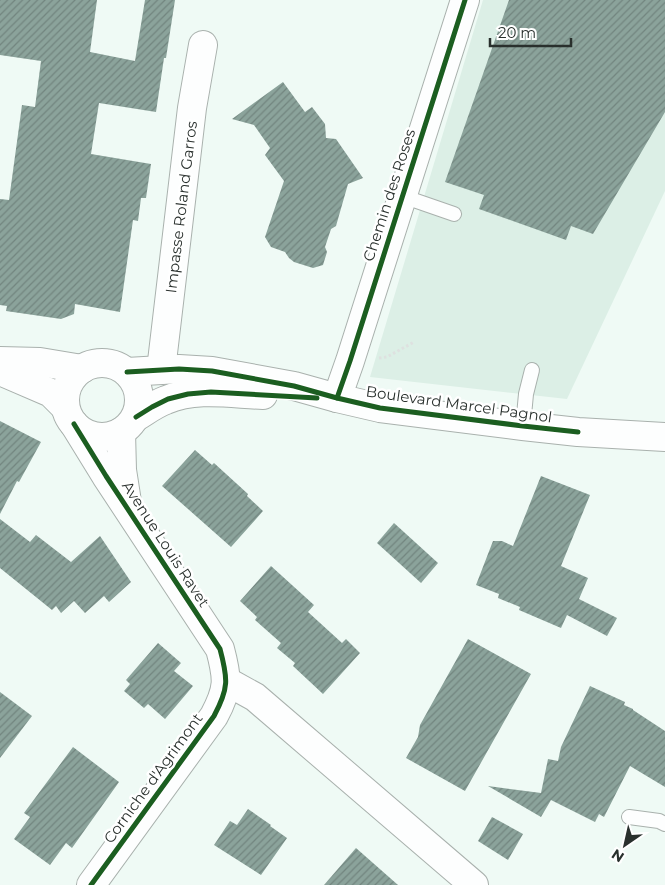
<svg xmlns="http://www.w3.org/2000/svg" width="665" height="885" viewBox="0 0 665 885" font-family="Montserrat,sans-serif">
  <style>
    .built { fill: #dcefe6 }
    .building { fill: url(#building-hatch) }
    .lines { fill: none; stroke-linecap: round; stroke-linejoin: round }
    .lane-casing { stroke: #a9b1ad; stroke-width: 16 }
    .street-casing { stroke: #a9b1ad; stroke-width: 30 }
    .path { stroke: #dee1e0; stroke-width: 3; stroke-dasharray: 2.5 2.5; stroke-linecap: butt }
    .lane { stroke: #fdfefe; stroke-width: 14 }
    .street { stroke: #fdfefe; stroke-width: 28 }
    .cycleway-casing { stroke: #fff; stroke-width: 8 }
    .cycleway { stroke: #1b5e20; stroke-width: 5 }
    .labels { text-anchor: middle; dominant-baseline: central; stroke-width: 5; stroke-linejoin: round; paint-order: stroke }
    .street-label { font-size: 15px; fill: #29302d; stroke: #fff }
  </style>
  <defs>
    <pattern id="building-hatch" width="6" height="6" patternUnits="userSpaceOnUse" patternTransform="scale(1.25)"><rect width="6" height="6" fill="#8ba39b"/><path d="M-1 1l2-2M0 6l6-6M5 7l2-2" fill="none" stroke="#72857f"/></pattern>
  </defs>
  <rect width="100%" height="100%" fill="#effaf5"/>
  <polygon class="built" points="483,0 665,0 665,191 567,399 370,377"/>
  <g class="building">
    <polygon points="0,0 97,0 90,52 135,61 145,0 175,0 166,58 164,58 156,112 99,103 91,154 151,164 146,198 141,198 138,221 133,220 120,312 75,304 74,314 61,319 6,311 7,306 0,305 0,199 9,200 22,105 35,107 41,61 0,55"/>
    <polygon points="509,0 665,0 665,112 593,234 571,226 566,240 479,209 484,195 445,182"/>
    <polygon points="283,82 305,112 312,107 325,124 326,138 336,139 363,178 348,184 336,226 331,229 325,247 327,252 323,265 313,268 294,262 289,258 285,252 271,247 265,237 284,181 265,155 270,148 254,125 232,119"/>
    <polygon points="0,421 41,442 19,482 17,481 0,514"/>
    <polygon points="195,450 212,465 214,463 248,494 247,496 263,511 231,547 162,486"/>
    <polygon points="541,476 590,495 561,566 588,578 579,599 617,618 607,636 567,615 561,628 519,610 520,607 498,598 499,594 476,585 493,541 502,541 513,546"/>
    <polygon points="0,519 30,542 36,535 71,562 100,536 131,582 109,602 104,596 85,613 74,601 61,613 56,606 52,610 0,568"/>
    <polygon points="394,523 438,563 421,583 377,543"/>
    <polygon points="271,566 314,605 308,612 342,643 346,639 360,653 323,694 293,666 295,663 277,648 281,643 255,620 257,617 240,601"/>
    <polygon points="468,639 531,674 465,791 406,758 418,737 420,725"/>
    <polygon points="158,643 181,663 174,671 193,686 165,719 148,704 144,708 124,691 130,684 126,680"/>
    <polygon points="590,686 625,702 624,705 633,709 633,710 665,731 665,787 630,766 604,817 599,814 595,822 551,800 541,817 488,786 541,793 548,759 558,761 561,747"/>
    <polygon points="0,692 32,716 0,758"/>
    <polygon points="73,747 119,782 72,848 66,843 50,865 14,839 30,817 24,813"/>
    <polygon points="248,809 271,825 270,826 287,838 261,875 214,845 230,821 237,825"/>
    <polygon points="492,817 523,834 508,860 478,841"/>
    <polygon points="356,848 398,885 324,885"/>
  </g>
  <g class="lines">
    <g class="lane-casing">
      <g id="lane">
        <polyline points="402,196 454,214"/>
        <polyline points="523,426 526,394 532,370"/>
        <polyline points="629,817 659,821 665,824"/>
      </g>
    </g>
    <g class="street-casing">
      <g id="street">
        <polyline points="0,361 40,362 82,369"/>
        <circle cx="102" cy="400" r="37"/>
        <polyline points="161,370 192,108 203,45"/>
        <polyline points="0,371 51,393 65,407"/>
        <polyline points="127,372 179,369 212,371 294,386 337,398 380,408 523,426 578,432 665,437"/>
        <polyline points="337,398 350,361 465,0"/>
        <path d="M 136,417 C 146,411 155,404 166,400 C 196,387 232,394 263,395"/>
        <path d="M 74,424 L 106,476 L 220,649 C 228,679 229,688 214,716 L 91,885"/>
        <polyline points="121,432 122,470 127,502"/>
        <polyline points="226,681 255,697 474,885"/>
      </g>
    </g>
    <polyline class="path" points="379,358 387,357 414,342"/>
    <use href="#lane" class="lane"/>
    <use href="#street" class="street"/>
    <g class="cycleway-casing">
      <g id="cycleway">
        <polyline points="127,372 179,369 212,371 294,386 337,398 380,408 523,426 578,432"/>
        <polyline points="337,398 350,361 465,0"/>
        <polyline points="136,417 152,407 168,399 188,394 211,392 317,398"/>
        <path d="M 74,424 L 106,476 L 220,649 C 228,679 229,688 214,716 L 91,885"/>
      </g>
    </g>
    <use href="#cycleway" class="cycleway"/>
  </g>
  <g class="labels">
    <g class="street-label">
      <text transform="translate(389 195) rotate(-72)">Chemin des Roses</text>
      <text transform="translate(181 207) rotate(-83)">Impasse Roland Garros</text>
      <text transform="translate(459 404) rotate(8)">Boulevard Marcel Pagnol</text>
      <text transform="translate(166 544) rotate(57)">Avenue Louis Ravet</text>
      <text transform="translate(153 778) rotate(-54)">Corniche d'Agrimont</text>
    </g>
  </g>
  <g transform="translate(625 845) rotate(214)" stroke="#ffffff" stroke-width="4" paint-order="stroke">
  <path d="M0-4L9 19L0 12L-9 19Z" fill="#29302d"/>
  <text y="-8" font-size="14" font-weight="bold" text-anchor="middle" fill="#29302d">N</text>
  </g>
  <path d="M490 38v8h81v-8" fill="none" stroke="#29302d" stroke-width="2.5"/>
  <text x="498" y="38" font-size="15" fill="#29302d" stroke="#ffffff" stroke-width="4" paint-order="stroke">20 m</text>
</svg>
